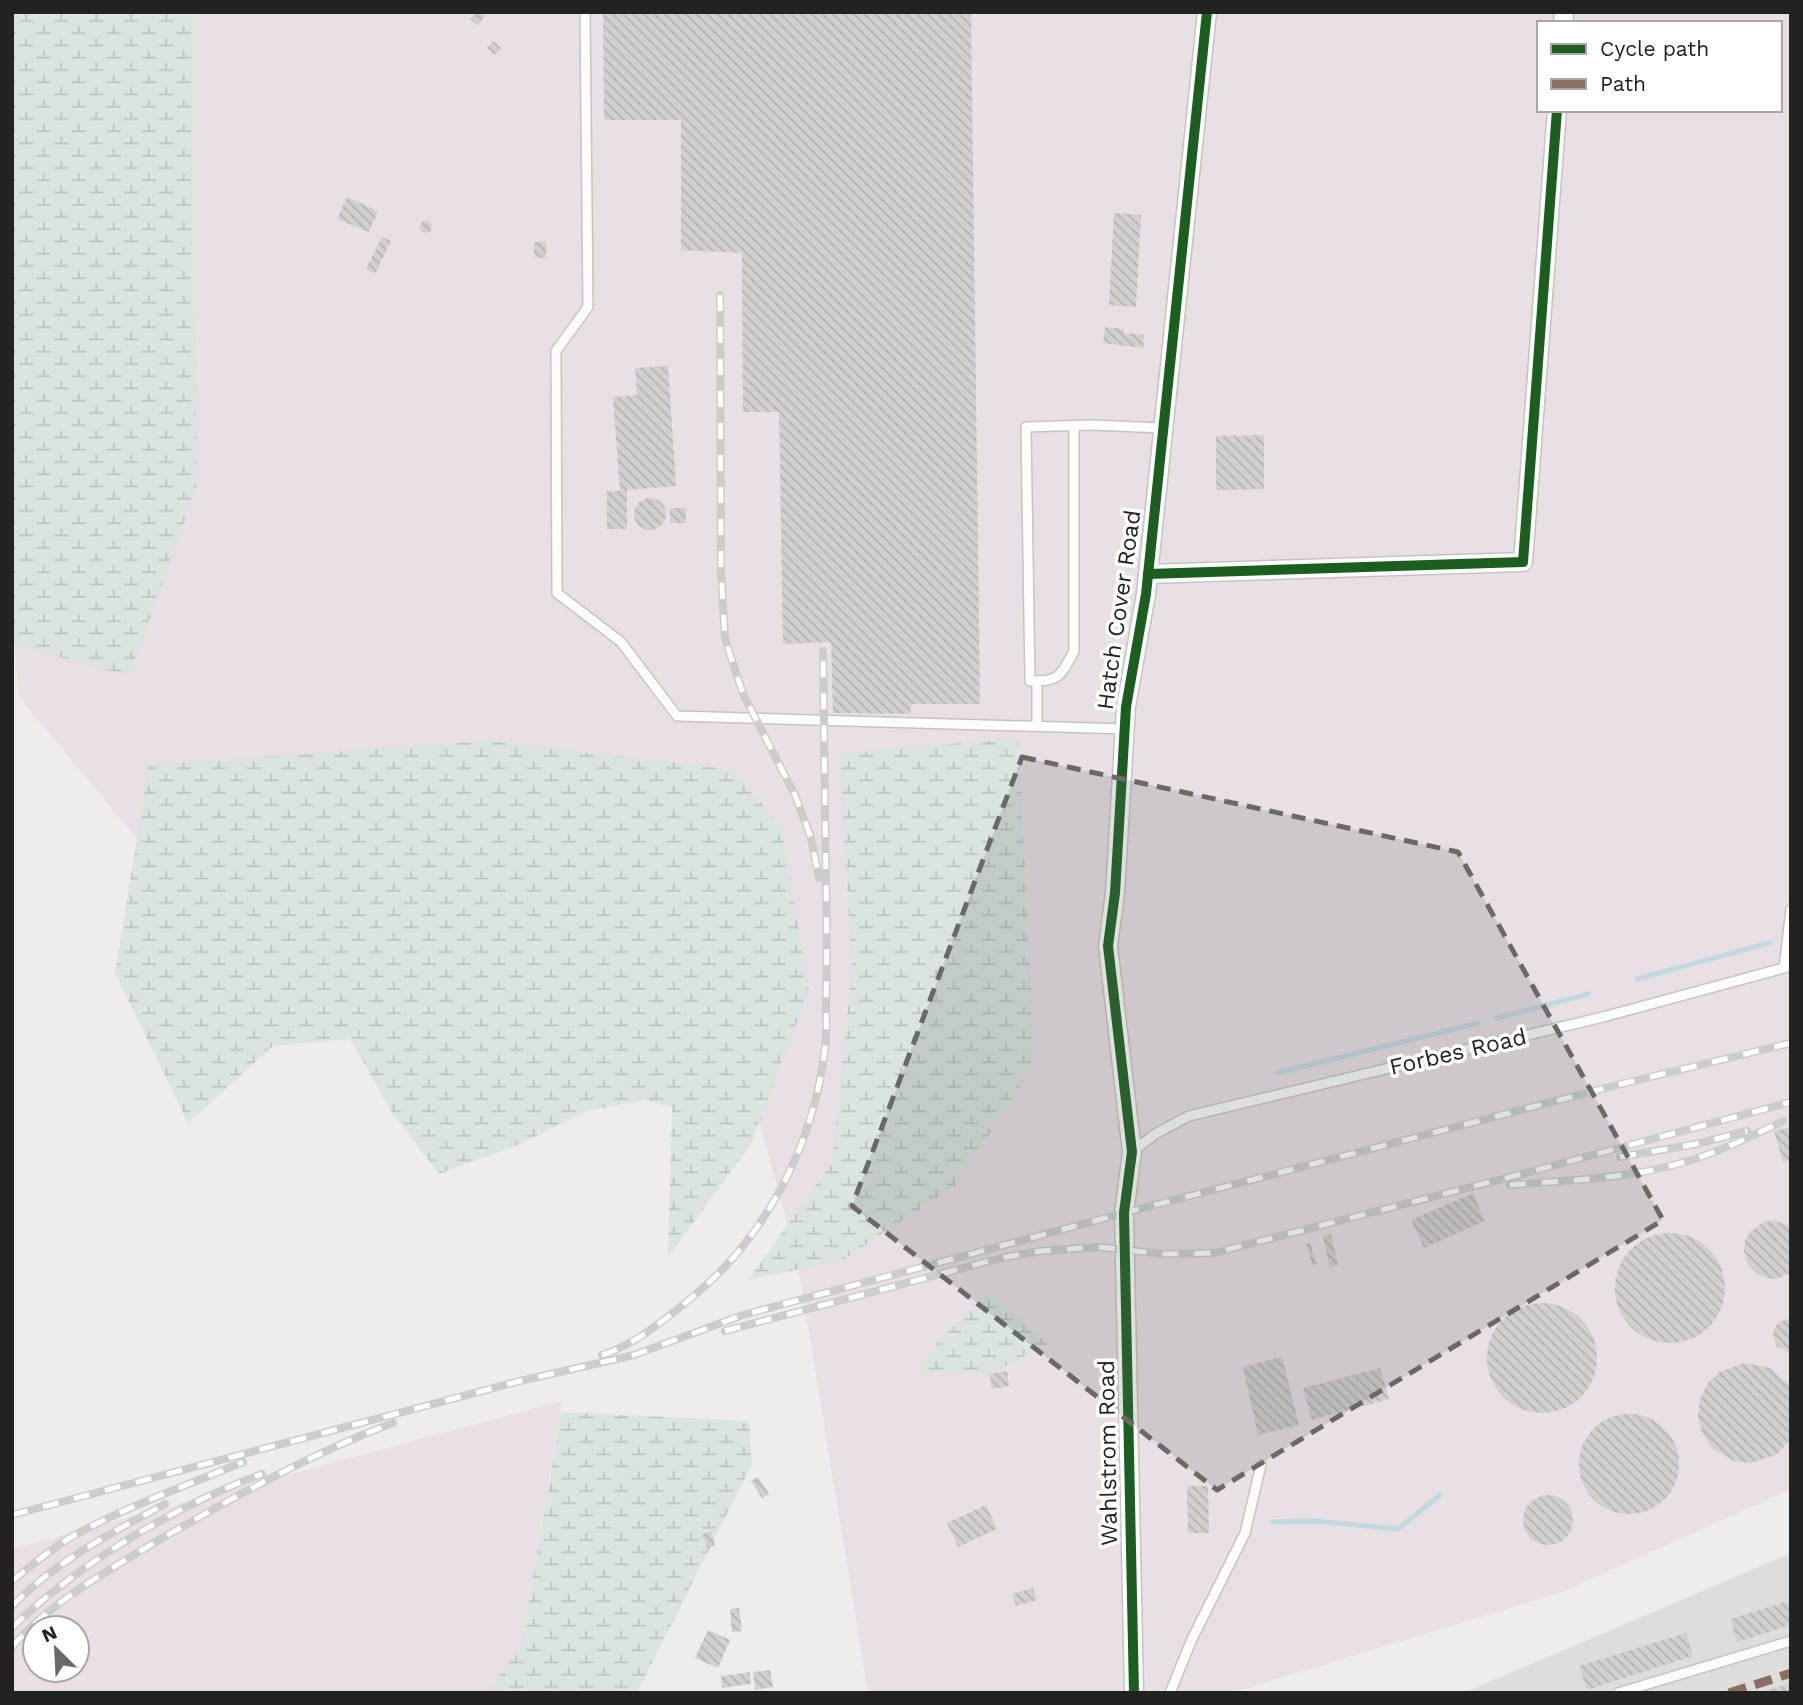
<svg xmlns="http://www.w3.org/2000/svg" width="1803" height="1705" viewBox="0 0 1803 1705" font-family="'Work Sans',sans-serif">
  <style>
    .residential { fill: #dedddc }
    .industrial { fill: #e8e0e5; fill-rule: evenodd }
    .wetland { fill: url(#wetland-marsh) }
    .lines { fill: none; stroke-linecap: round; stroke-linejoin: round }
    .stream { stroke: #c2d9e0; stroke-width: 5 }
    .building { fill: url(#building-back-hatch) }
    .service-casing { stroke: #c5c4c3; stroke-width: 12 }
    .minor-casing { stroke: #c5c4c3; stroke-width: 21 }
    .service { stroke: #fdfcfc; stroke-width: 9 }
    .minor { stroke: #fdfcfc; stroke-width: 18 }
    .rail-casing { stroke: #ccc; stroke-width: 8 }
    .rail { stroke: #fff; stroke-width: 5; stroke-dasharray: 16; stroke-linecap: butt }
    .quiet { stroke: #8d6e63; stroke-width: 9; stroke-dasharray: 18 9; stroke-linecap: butt }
    .cycleway-casing { stroke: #fff; stroke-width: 15 }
    .cycleway { stroke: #1b5e20; stroke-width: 10 }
    .marked { fill: #6a6968; fill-opacity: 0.2; stroke: #6a6968; stroke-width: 5; stroke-dasharray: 14 9; stroke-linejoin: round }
    .labels { text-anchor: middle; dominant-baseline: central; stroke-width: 7; stroke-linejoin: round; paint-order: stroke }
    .street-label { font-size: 23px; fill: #222; stroke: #fff }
  </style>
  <defs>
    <pattern id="wetland-marsh" width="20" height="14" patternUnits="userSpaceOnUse" patternTransform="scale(1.75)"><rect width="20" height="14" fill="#d9e5de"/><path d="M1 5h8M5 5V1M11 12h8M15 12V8" fill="none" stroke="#bac4be"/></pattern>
    <pattern id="building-back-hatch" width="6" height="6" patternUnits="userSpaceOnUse" patternTransform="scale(1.75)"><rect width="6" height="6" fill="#d2d0ce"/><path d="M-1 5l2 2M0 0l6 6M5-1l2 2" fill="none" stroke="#b4b2b1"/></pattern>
  </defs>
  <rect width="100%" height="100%" fill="#efedeb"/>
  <polygon class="residential" points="1791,1553 1791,1693 1463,1693"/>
  <g class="industrial">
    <path d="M 12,12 L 1791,12 L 1791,1489 L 1562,1592 L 1232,1693 L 868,1693 L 797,1259 L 704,920 L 144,847 L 19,697 L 12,621 ZM 1539,23 L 1780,23 L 1780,110 L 1539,110 Z"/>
    <path d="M 562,1401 L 522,1643 L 488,1693 L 12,1693 L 12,1549 ZM 35,1628 L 77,1628 L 77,1670 L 35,1670 Z"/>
  </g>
  <g class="wetland">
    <polygon points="12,12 194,12 192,144 197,486 129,676 12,644"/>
    <polygon points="1018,738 1035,1063 955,1186 842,1260 748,1280 832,1163 852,968 839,754"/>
    <polygon points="489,741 733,770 782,828 809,990 751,1144 668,1257 672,1107 644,1100 587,1111 520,1144 439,1174 391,1111 350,1039 273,1046 188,1123 115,973 149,765"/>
    <polygon points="991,1292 1048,1344 990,1374 918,1372 938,1341"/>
    <polygon points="561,1412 749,1421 752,1464 637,1693 487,1693 522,1643"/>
  </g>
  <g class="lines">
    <g class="stream">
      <polyline points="1637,979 1769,943"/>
      <polyline points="1497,1018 1588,994"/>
      <polyline points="1277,1073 1478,1023"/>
      <polyline points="1273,1522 1315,1521 1398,1529 1440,1495"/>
    </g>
  </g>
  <g class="building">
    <polygon points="476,12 480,12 485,16 478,25 470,19"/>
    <polygon points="603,12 971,12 980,704 912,704 910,714 833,713 831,642 783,644 779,412 743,412 742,253 681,250 681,120 604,120"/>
    <polygon points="493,41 501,48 495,55 487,48"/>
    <polygon points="347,197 378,211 369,232 337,219"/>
    <polygon points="1114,213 1141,215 1136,307 1109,305"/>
    <circle cx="426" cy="227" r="6"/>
    <polygon points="382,237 391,241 375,274 366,269"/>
    <polygon points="534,242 546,242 546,258 534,257"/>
    <polygon points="1105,327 1124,329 1124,333 1144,335 1143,348 1103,343"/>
    <polygon points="668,366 676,486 627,490 627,529 607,529 607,491 620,491 613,397 637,395 635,368"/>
    <polygon points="1264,435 1264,489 1216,490 1216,436"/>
    <circle cx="650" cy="514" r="16"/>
    <rect x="670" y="508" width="16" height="15"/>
    <polygon points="1791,1127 1791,1160 1783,1162 1774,1131"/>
    <polygon points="1473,1193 1485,1221 1424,1248 1411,1220"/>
    <polygon points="1772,1220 1791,1226 1791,1273 1775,1279 1765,1278 1756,1273 1746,1261 1744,1251 1745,1241 1750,1232 1762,1223"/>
    <circle cx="1670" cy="1288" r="55"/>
    <polygon points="1331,1234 1338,1265 1330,1267 1323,1236"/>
    <polygon points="1310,1243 1317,1264 1313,1266 1306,1244"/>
    <circle cx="1542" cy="1358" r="55"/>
    <polygon points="1791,1318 1791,1353 1777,1347 1773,1335 1775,1328 1779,1322"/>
    <polygon points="1282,1357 1299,1425 1258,1435 1243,1367"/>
    <polygon points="1745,1363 1771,1368 1791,1387 1791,1439 1776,1455 1751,1463 1734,1461 1712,1448 1702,1433 1698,1416 1700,1399 1708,1383 1721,1371"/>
    <polygon points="1380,1368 1389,1399 1312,1420 1303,1388"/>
    <polygon points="1007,1371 1009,1386 992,1389 990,1374"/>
    <circle cx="1629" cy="1464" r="50"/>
    <polygon points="758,1477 769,1494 762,1498 751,1481"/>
    <polygon points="1187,1486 1208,1486 1209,1533 1188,1533"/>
    <circle cx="1548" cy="1520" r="25"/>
    <polygon points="986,1505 997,1529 958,1547 947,1523"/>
    <polygon points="711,1531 715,1546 707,1548 702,1534"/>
    <polygon points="1033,1588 1037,1600 1016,1606 1012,1594"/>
    <polygon points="1791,1600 1791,1625 1737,1642 1730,1619"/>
    <polygon points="739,1608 742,1631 732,1632 730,1609"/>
    <polygon points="708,1630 730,1640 718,1668 695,1658"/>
    <polygon points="1686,1633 1693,1656 1587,1690 1579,1666"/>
    <polygon points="770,1670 773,1687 755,1690 753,1672"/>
    <polygon points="750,1672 751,1684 722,1688 721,1676"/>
    <polygon points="1791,1683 1791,1693 1762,1693 1761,1692"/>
  </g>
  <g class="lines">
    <g class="service-casing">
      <g id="service">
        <polyline points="585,12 588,307 556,351 557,593 621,642 677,716 1125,729"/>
        <path d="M 1074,426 L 1074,651 C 1061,675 1060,682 1030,681 L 1026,427 L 1091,425 L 1163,428"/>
        <polyline points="1037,726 1037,681"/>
        <polyline points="1784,968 1791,909"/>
        <polyline points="1132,1152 1155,1134 1189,1116 1603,1017 1791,966"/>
        <polyline points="1170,1693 1192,1639 1245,1533 1261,1465"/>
        <polyline points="1618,1693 1791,1641"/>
      </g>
    </g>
    <g class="minor-casing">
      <g id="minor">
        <polyline points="1563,23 1564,12"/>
        <polyline points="1148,574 1523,562 1557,110"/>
        <polyline points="1134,1693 1124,1213 1132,1152 1108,946 1115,893 1126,707 1146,594 1207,12"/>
      </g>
    </g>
    <use href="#service" class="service"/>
    <use href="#minor" class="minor"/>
    <g class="rail-casing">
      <g id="rail">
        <polyline points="720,295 721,569 725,639 743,694 795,795 811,838 819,878"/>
        <polyline points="1620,1157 1696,1144 1747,1131"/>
        <path d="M 1510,1185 C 1569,1180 1631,1179 1688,1161 C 1721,1151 1752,1136 1783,1121"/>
        <polyline points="725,1331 1001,1258 1041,1251 1098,1247 1164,1254 1214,1253 1533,1171 1791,1102"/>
        <path d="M 602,1355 C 634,1345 665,1320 691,1298 C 766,1238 814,1144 825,1048 C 827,1033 826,1016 826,1000 C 827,962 827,923 826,884 C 825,806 824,729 823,651"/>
        <polyline points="12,1515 520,1381 634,1355 743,1315 1124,1213 1621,1084 1791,1043"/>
        <path d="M 12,1581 C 32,1565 51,1549 73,1536 C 127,1506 186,1486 243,1462"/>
        <path d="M 12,1606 C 55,1562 111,1533 165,1504"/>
        <path d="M 12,1628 C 76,1565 178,1504 262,1474"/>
        <path d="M 12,1647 C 49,1603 110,1569 159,1540 C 234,1497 312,1453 393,1423"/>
      </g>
    </g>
    <use href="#rail" class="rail"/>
    <polyline class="quiet" points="1729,1693 1791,1673"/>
    <g class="cycleway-casing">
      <g id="cycleway">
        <polyline points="1148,574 1523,562 1557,110"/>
        <polyline points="1134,1693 1124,1213 1132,1152 1108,946 1115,893 1126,707 1146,594 1207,12"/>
      </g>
    </g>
    <use href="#cycleway" class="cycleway"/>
  </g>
  <path class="marked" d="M 1022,757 L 1458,852 L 1663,1220 L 1217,1490 L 852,1206 Z"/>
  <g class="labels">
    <g class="street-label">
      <text transform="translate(1119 610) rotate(-82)">Hatch Cover Road</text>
      <text transform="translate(1458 1052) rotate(-13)">Forbes Road</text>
      <text transform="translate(1108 1453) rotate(-91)">Wahlstrom Road</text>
    </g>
  </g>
  <rect width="1803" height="1705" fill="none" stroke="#222222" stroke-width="28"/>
  <rect x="1537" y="21" width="245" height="91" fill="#ffffff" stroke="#a7a7a7" stroke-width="2"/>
  <rect x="1551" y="44" width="35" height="10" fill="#1b5e20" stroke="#a7a7a7" stroke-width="2"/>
  <text x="1600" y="56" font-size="21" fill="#222222">Cycle path</text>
  <rect x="1551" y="79" width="35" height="10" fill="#8d6e63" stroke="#a7a7a7" stroke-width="2"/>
  <text x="1600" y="91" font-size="21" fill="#222222">Path</text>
  <g transform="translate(56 1649) rotate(336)"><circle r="33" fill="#ffffff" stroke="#a7a7a7" stroke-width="2"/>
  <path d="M0-5L12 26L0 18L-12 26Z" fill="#6a6968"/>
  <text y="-10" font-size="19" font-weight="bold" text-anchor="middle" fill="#222222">N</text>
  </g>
</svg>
